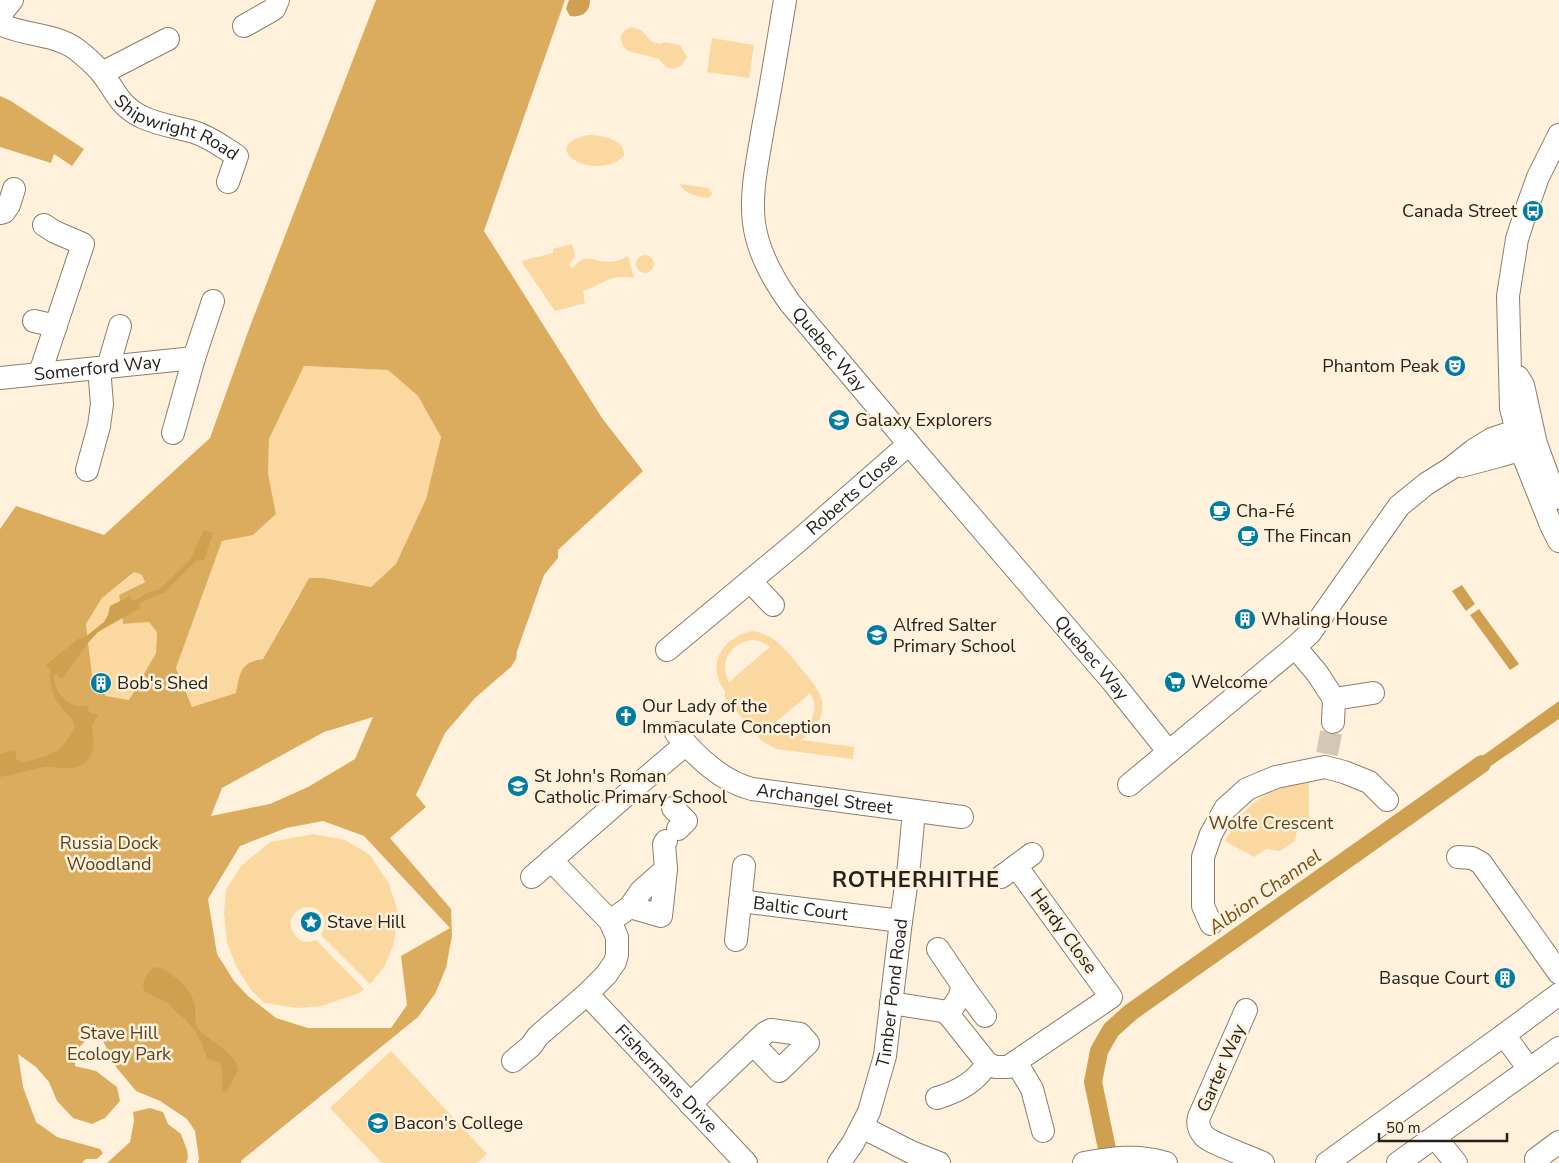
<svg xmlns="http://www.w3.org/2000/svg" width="1559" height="1163" viewBox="0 0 1559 1163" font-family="'Nunito Sans',sans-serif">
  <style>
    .green { fill: #fbd8a0; fill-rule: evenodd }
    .forest { fill: #dbac5d; fill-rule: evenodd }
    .water { fill: #cfa050 }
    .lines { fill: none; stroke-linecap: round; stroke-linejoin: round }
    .canal { stroke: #cfa050; stroke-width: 18 }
    .minor-tunnel { stroke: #d4c7b5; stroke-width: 22; stroke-dasharray: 22 11; stroke-linecap: butt }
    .minor-casing { stroke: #8a7e6b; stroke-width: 24 }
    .minor { stroke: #fff; stroke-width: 22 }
    .labels { text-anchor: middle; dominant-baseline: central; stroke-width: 5; stroke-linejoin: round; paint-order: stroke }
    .street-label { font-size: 18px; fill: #262119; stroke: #fff1dc }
    .poi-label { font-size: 18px; fill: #262119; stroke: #fff1dc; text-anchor: start }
    .park-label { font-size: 18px; fill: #574321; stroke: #fff1dc }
    .water-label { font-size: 19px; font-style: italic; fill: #715115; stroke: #fff1dc }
    .district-label { font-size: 22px; font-weight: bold; letter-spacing: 1px; fill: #262119; stroke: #fff1dc }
  </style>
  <rect width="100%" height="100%" fill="#fff1dc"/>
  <g class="green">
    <polygon points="631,27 641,30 652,42 660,44 665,42 680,45 687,57 682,65 674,69 666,67 659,59 628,51 623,46 620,38 624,31"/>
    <polygon points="712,38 754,45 749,78 707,72"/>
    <path d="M 588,135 C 602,135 625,139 624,156 C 593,184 535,146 588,135 Z"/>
    <path d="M 680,184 L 708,188 L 712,193 L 711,196 L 708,198 C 697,196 685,195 680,184 Z"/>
    <path d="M 572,244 L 575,256 L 569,265 L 573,268 C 585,251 592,262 609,262 C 616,262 622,259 628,256 L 634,278 C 608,274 605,284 583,291 L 585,303 L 555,311 L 521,261 L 553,253 L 553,249 Z"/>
    <circle cx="645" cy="264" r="9"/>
    <path d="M 304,366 L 388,370 L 418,396 L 441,437 L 426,499 L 396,565 L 371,587 L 324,578 L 299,594 L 263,659 C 240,662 240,673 237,693 L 192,707 L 176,668 L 222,541 L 233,539 L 276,514 L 268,473 L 269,439 Z"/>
    <polygon points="134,572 142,575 146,581 119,595 123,624 149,622 157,631 156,653 129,700 106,696 92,675 86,624 102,598"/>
    <path d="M 752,631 C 776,635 785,649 800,667 C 807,676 816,684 820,695 C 828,712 815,732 801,740 L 854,747 L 853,759 L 776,749 L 762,741 L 725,698 L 725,691 C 705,665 723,637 752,631 ZM 752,640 L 760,641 L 770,647 L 729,682 L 734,689 C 716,669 727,643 752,640 ZM 810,693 C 826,717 795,747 768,729 Z"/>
    <path d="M 1301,782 L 1309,783 L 1309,818 L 1298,825 L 1295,841 L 1280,851 L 1266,849 L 1254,857 L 1225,841 C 1247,803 1259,794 1301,782 Z"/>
    <path d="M 313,834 L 345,840 L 370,855 L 389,884 L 398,912 L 394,943 L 385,966 L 370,984 L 321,935 C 324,927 328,920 321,913 C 306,897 280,918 295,935 C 301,943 307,943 316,940 L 364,989 L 359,993 L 322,1006 L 298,1008 L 264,1003 L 251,990 L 236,966 L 227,943 L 224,913 L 226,890 L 241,866 L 270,842 Z"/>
    <polygon points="391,1051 487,1154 477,1163 382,1163 330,1108"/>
  </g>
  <g class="forest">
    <path d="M 376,0 L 565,0 L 484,231 L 602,418 L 643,471 L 558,550 L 558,558 L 544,575 L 517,651 L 516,659 L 511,667 L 475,698 L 445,733 L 416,795 L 426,807 L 390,838 L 451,909 L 452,936 L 446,968 L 435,994 L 418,1017 L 242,1160 L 241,1163 L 198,1163 L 199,1159 L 195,1131 L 187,1119 L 160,1101 L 136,1091 L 116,1067 L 102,1039 L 87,1039 L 75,1052 L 75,1066 L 96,1071 L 117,1087 L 120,1101 L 105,1118 L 92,1124 L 73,1118 L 57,1101 L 49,1082 L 36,1067 L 18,1054 L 23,1087 L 36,1122 L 57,1137 L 100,1149 L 103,1153 L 97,1159 L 86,1159 L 82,1163 L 0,1163 L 0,529 L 16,506 L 104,535 L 210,438 L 249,329 ZM 304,366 L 388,370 L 418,396 L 441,437 L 426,499 L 396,564 L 371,587 L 324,578 L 309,578 L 263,659 C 240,662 240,673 236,693 L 192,707 L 176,668 L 222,541 L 253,535 L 276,514 L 268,473 L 269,439 ZM 134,572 L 142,575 L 145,582 L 119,595 L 123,624 L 149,622 L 157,632 L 156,653 L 129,700 L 106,696 L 92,675 L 86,624 L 102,598 ZM 373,717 L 355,759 L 308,787 L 270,804 L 211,816 L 222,788 L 324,732 ZM 323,821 L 364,836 L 450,928 L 401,956 L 407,1005 L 391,1028 L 308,1028 L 276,1018 L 248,996 L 234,981 L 217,954 L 208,899 L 240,846 L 286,828 Z"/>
    <polygon points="0,96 11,101 84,149 72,166 54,154 51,163 0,147"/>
    <polygon points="150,1108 163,1112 168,1124 181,1134 187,1150 188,1158 186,1163 107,1163 130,1142 134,1121 133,1112"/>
  </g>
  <g class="water">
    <path d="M 569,0 L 590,0 C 590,12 582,18 570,16 L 566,9 Z"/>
    <path d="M 204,530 L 213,533 L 204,560 L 196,561 L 165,592 L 140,603 L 139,605 L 140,608 L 98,632 L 87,644 L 62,679 L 56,674 L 54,675 C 52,689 70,712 87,705 L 89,709 L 88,711 L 93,714 L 95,713 L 98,716 C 86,728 97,737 92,752 C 83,776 64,766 45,767 C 30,769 15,775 0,777 L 0,754 L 15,750 L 17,761 L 20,760 L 20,763 C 32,760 48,757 58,750 C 65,745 70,735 75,728 L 73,719 C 57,706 47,690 51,669 L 46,665 L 78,639 L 85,637 L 104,622 L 108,615 L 110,606 L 130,596 L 132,600 L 136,600 L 145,594 L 160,589 L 190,560 Z"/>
    <polygon points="1462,585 1475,604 1466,611 1452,591"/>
    <polygon points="1479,609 1519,664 1510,670 1470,615"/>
    <polygon points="1559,701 1559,719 1466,783 1460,772"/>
    <path d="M 155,967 C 162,967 167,971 172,975 C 182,982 190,990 194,1002 C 197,1012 192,1024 201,1032 C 212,1042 237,1054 238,1071 L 226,1092 L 222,1091 L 222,1067 L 220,1064 L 207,1058 L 202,1044 L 194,1029 L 185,1019 L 177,1013 L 168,1003 L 145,992 C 140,982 146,973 155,967 Z"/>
  </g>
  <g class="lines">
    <polyline class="canal" points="1110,1163 1093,1082 1099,1051 1111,1030 1131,1012 1482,764"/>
    <polyline class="minor-tunnel" points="1327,754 1333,722"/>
    <g class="minor-casing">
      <g id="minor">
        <path id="s1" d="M 785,0 C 778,43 771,86 763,128 C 758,159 750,192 754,223 C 758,253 773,279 790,303 L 909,444 L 1112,681 L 1168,751"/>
        <polyline points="0,15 12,0"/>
        <path id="s2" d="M 0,24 C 24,36 53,33 76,49 C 85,56 94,64 101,72 C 116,91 118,105 142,117 C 159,125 176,127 194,132 C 210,137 223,147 237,156 L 228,182"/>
        <polyline points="244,26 274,9 278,0"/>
        <polyline points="102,73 168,39"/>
        <polyline points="1559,135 1538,177 1528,205 1517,239 1508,296 1511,408 1523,455 1551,525 1559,541"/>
        <polyline points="0,213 4,212 9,205 14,189"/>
        <polyline points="34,321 56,326"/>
        <polyline points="108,367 120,326"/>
        <polyline points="40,373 83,244 55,232 44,225"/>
        <polyline points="1518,377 1523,385 1536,444 1556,498"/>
        <path id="s3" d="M 0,378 L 194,358 L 213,301"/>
        <polyline points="173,433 194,358"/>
        <polyline points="1461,466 1499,456 1536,445"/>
        <polyline points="87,470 99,426 102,404 99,368"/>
        <polyline points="750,581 773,605"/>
        <polyline points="1295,647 1317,673 1334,699 1373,693"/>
        <path id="s4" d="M 667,650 L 797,542 L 909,444"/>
        <polyline points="1333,722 1334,699"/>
        <path id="s5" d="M 676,733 C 696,756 721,781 752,789 L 962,817"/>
        <polyline points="1129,785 1295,647 1310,633 1399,506 1426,484 1450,469 1474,450 1492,439 1531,426"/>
        <polyline points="673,808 686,821 678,829"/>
        <polyline points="1458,857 1472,858 1481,863 1559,973"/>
        <polyline points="666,869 664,844 666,841"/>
        <polyline points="532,877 640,783 686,744"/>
        <polyline points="1001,877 1032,854"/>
        <path id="s6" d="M 740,901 L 901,921"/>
        <polyline points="610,921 630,907 641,891 666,869 661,916 630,907"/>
        <polyline points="1211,924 1203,906 1203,857 1211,834 1225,809 1247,789 1276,777 1325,767 1344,772 1369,782 1387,800"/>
        <polyline points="736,940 744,866"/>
        <polyline points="938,949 963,986 959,998 948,1014"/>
        <polyline points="963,986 985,1016"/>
        <path id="s7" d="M 587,994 L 746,1163"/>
        <polyline points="891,1003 942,1011 948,1014 987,1063 995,1067 1008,1067 1111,997 1016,866"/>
        <path d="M 1246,1010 L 1199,1117 C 1197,1124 1199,1130 1204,1136 C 1214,1145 1249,1156 1263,1163"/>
        <polyline points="1504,1035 1529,1069"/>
        <polyline points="513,1061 531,1046 538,1036 587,994 606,975 615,962 617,955 617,937 610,921 551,860"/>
        <polyline points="1016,1062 1032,1089 1043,1131"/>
        <path d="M 937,1098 C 957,1092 977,1082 987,1063"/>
        <polyline points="690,1104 765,1033 771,1030 800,1034 808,1043 779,1071 753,1044"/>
        <polyline points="862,1127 911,1152 939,1163"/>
        <polyline points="1435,1137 1456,1163"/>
        <path id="s8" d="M 839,1163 L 853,1143 L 869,1112 L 885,1056 L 901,921 L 909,865 L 914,811"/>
        <path d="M 1084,1163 C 1112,1158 1138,1154 1166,1163"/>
        <polyline points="1327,1163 1504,1035 1559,994"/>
        <polyline points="1398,1163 1559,1048"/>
        <polyline points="1539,1163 1536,1159 1559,1142"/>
      </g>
    </g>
    <use href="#minor" class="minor"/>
  </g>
  <defs>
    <g id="bus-disc" transform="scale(1.125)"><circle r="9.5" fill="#007ca3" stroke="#fff1dc"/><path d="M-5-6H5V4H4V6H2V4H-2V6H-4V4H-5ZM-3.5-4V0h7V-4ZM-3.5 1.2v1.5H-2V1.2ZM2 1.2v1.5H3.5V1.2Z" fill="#fff"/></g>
    <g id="theatre-disc" transform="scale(1.125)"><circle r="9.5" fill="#007ca3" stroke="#fff1dc"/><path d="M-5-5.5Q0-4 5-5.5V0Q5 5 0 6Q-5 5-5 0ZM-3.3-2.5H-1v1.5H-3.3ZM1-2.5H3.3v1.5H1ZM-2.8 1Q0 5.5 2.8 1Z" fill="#fff"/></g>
    <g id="school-disc" transform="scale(1.125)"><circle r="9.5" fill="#007ca3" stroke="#fff1dc"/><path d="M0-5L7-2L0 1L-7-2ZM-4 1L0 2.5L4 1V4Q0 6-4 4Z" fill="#fff"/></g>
    <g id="cafe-disc" transform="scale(1.125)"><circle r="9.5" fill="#007ca3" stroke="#fff1dc"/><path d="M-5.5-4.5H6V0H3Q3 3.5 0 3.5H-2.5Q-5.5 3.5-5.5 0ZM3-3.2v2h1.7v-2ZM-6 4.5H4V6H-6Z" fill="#fff"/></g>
    <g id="building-disc" transform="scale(1.125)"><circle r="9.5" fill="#007ca3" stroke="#fff1dc"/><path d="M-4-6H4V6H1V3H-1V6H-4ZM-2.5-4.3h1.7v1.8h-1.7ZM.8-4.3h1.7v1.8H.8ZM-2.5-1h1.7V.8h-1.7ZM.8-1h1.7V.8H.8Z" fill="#fff"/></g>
    <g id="supermarket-disc" transform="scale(1.125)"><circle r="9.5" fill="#007ca3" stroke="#fff1dc"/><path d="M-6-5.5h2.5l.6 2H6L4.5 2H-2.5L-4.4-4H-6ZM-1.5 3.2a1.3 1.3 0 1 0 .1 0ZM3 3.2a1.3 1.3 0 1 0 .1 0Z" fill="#fff"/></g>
    <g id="church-disc" transform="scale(1.125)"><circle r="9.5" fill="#007ca3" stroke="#fff1dc"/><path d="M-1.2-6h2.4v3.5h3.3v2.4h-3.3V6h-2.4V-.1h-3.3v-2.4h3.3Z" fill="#fff"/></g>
    <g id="sight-disc" transform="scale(1.125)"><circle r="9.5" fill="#007ca3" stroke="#fff1dc"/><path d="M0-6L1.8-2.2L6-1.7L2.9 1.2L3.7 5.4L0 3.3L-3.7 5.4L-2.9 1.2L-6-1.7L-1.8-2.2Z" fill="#fff"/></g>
  </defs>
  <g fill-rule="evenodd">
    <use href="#bus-disc" x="1533" y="211"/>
    <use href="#theatre-disc" x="1455" y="366"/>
    <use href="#school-disc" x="839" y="420"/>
    <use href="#cafe-disc" x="1220" y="511"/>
    <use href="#cafe-disc" x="1248" y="536"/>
    <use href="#building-disc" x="1245" y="619"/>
    <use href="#school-disc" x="877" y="635"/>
    <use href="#supermarket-disc" x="1175" y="682"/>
    <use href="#building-disc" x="101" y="683"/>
    <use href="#church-disc" x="626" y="716"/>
    <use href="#school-disc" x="518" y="786"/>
    <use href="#sight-disc" x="311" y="922"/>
    <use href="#building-disc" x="1505" y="978"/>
    <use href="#school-disc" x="378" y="1123"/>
  </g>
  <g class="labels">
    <g class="street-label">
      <text stroke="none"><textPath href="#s2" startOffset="212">Shipwright Road</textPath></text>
      <text stroke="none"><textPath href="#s1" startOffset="375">Quebec Way</textPath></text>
      <text stroke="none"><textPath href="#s3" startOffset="98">Somerford Way</textPath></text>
      <text stroke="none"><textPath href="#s4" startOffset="242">Roberts Close</textPath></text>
      <text stroke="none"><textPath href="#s1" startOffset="780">Quebec Way</textPath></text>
      <text stroke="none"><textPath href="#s5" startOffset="169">Archangel Street</textPath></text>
      <text stroke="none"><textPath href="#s6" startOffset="61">Baltic Court</textPath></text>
      <text transform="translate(1064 931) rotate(54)">Hardy Close</text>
      <text stroke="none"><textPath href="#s8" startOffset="181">Timber Pond Road</textPath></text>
      <text transform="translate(1221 1068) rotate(-66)">Garter Way</text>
      <text stroke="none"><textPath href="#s7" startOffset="116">Fishermans Drive</textPath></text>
    </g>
    <g class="poi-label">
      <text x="1517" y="211" text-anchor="end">Canada Street</text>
      <text x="1439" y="366" text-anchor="end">Phantom Peak</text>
      <text x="855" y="420">Galaxy Explorers</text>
      <text x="1236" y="511">Cha-Fé</text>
      <text x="1264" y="536">The Fincan</text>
      <text x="1261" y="619">Whaling House</text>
      <text x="893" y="625">Alfred Salter<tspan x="893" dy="21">Primary School</tspan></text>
      <text x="1191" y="682">Welcome</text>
      <text x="117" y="683">Bob's Shed</text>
      <text x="642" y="706">Our Lady of the<tspan x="642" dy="21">Immaculate Conception</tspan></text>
      <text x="534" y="776">St John's Roman<tspan x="534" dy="21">Catholic Primary School</tspan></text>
      <text x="327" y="922">Stave Hill</text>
      <text x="1489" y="978" text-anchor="end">Basque Court</text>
      <text x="394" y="1123">Bacon's College</text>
    </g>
    <g class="park-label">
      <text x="1271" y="823">Wolfe Crescent</text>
      <text x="109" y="843">Russia Dock<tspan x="109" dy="21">Woodland</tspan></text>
      <text x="119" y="1033">Stave Hill<tspan x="119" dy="21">Ecology Park</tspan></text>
    </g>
    <g class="water-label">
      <text transform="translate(1265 892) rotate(-35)">Albion Channel</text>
    </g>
    <g class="district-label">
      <text x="916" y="880">ROTHERHITHE</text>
    </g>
  </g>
  <path d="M1379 1133v8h128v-8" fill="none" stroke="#262119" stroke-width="2.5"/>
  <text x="1386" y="1133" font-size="15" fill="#262119" stroke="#fff1dc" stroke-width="4" paint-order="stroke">50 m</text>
</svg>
